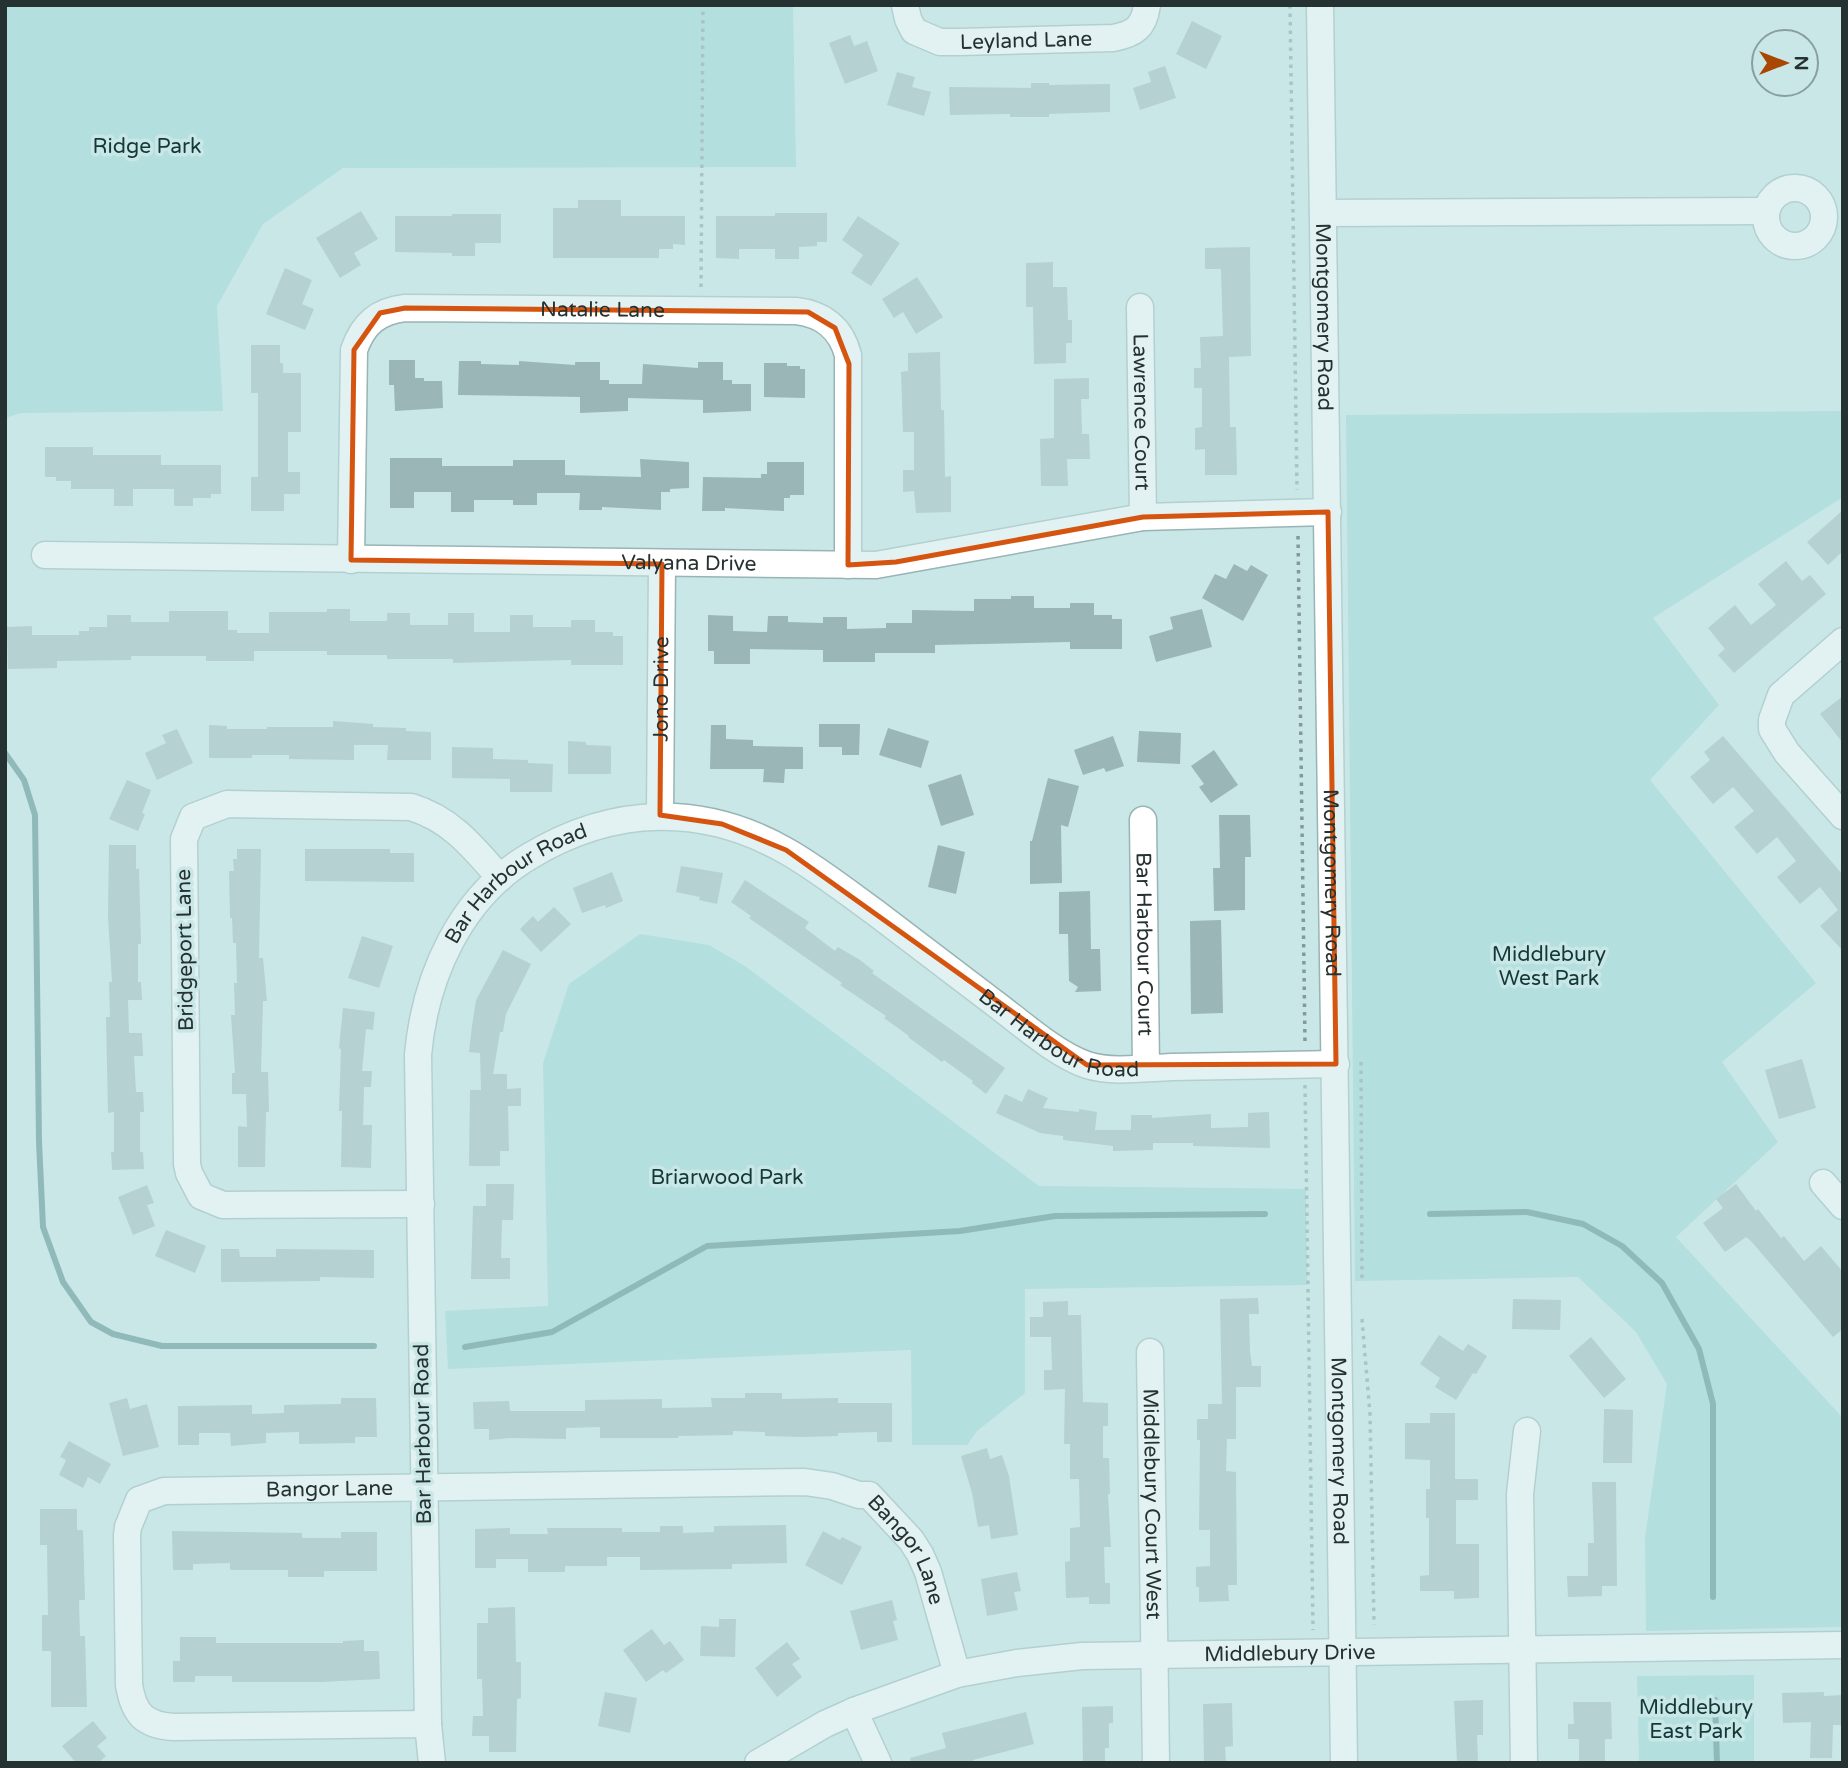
<svg xmlns="http://www.w3.org/2000/svg" width="1848" height="1768" viewBox="0 0 1848 1768" font-family="'Varela Round',sans-serif">
  <style>
    .green { fill: #99d4d4 }
    .lines { fill: none; stroke-linecap: round; stroke-linejoin: round }
    .stream { stroke: #4b8282; stroke-width: 6 }
    .building { fill: #9bb6b6 }
    .minor-casing { stroke: #98b4b4; stroke-width: 29 }
    .path { stroke: #849a9a; stroke-width: 3.5; stroke-dasharray: 3.5 5; stroke-linecap: butt }
    .minor { stroke: #fff; stroke-width: 26 }
    .marked { fill: none; stroke: #d55510; stroke-width: 5; stroke-linejoin: round }
    .labels { text-anchor: middle; dominant-baseline: central; stroke-width: 7; stroke-linejoin: round; paint-order: stroke }
    .street-label { font-size: 21px; fill: #263231; stroke: #cae7e7 }
    .park-label { font-size: 21px; fill: #133838; stroke: #cae7e7 }
  </style>
  <rect width="100%" height="100%" fill="#cae7e7"/>
  <g class="green">
    <polygon points="5,5 793,5 796,167 343,168 263,224 217,306 223,411 21,413 5,418"/>
    <polygon points="1843,411 1843,497 1653,618 1719,705 1650,780 1816,983 1722,1062 1778,1142 1676,1237 1843,1418 1843,1627 1646,1631 1645,1538 1667,1384 1636,1332 1578,1277 1355,1281 1346,415"/>
    <polygon points="640,934 709,945 745,966 1039,1186 1306,1189 1307,1285 1025,1289 1025,1393 977,1431 967,1445 912,1445 911,1350 448,1369 445,1311 548,1306 543,1063 569,984"/>
    <polygon points="1754,1675 1754,1763 1639,1763 1637,1676"/>
  </g>
  <g class="lines">
    <g class="stream">
      <polyline points="5,753 24,780 35,815 39,1142 43,1227 63,1282 91,1322 113,1334 162,1346 374,1346"/>
      <polyline points="1430,1214 1527,1212 1583,1224 1622,1246 1662,1283 1699,1349 1713,1404 1713,1597"/>
      <polyline points="465,1347 552,1332 707,1246 960,1231 1055,1216 1265,1214"/>
      <polyline points="1715,1700 1717,1763"/>
    </g>
  </g>
  <g class="building">
    <polygon points="1192,21 1222,36 1206,69 1176,54"/>
    <polygon points="850,35 854,46 867,41 878,71 845,84 829,43"/>
    <polygon points="1165,66 1176,98 1140,110 1133,88 1151,82 1148,72"/>
    <polygon points="897,72 915,77 912,87 931,92 924,116 887,105"/>
    <polygon points="1031,83 1049,83 1049,85 1110,84 1110,112 1049,114 1049,117 1010,117 1010,114 950,115 949,87 1031,88"/>
    <polygon points="578,200 621,200 621,216 685,216 685,245 673,244 673,249 659,249 659,258 553,258 553,208 578,208"/>
    <polygon points="361,211 378,239 354,253 361,265 340,278 316,238"/>
    <polygon points="775,213 827,213 827,242 817,242 817,246 799,247 799,259 775,259 775,249 739,249 739,259 716,258 716,216 775,216"/>
    <polygon points="452,214 501,214 501,243 475,243 475,256 452,256 452,253 395,252 395,216 452,216"/>
    <polygon points="858,216 900,243 871,286 851,273 863,255 842,240"/>
    <polygon points="1250,247 1251,356 1229,357 1230,427 1236,427 1237,475 1205,475 1205,449 1195,450 1195,428 1202,427 1202,388 1194,388 1194,368 1201,368 1200,337 1223,336 1221,269 1205,269 1205,248"/>
    <polygon points="1053,262 1053,287 1067,287 1068,320 1072,320 1072,343 1066,343 1066,363 1034,364 1033,307 1026,307 1026,263"/>
    <polygon points="285,268 312,280 302,304 314,309 305,330 266,314"/>
    <polygon points="917,277 943,317 916,334 903,312 894,318 882,299"/>
    <polygon points="251,345 280,345 280,363 283,363 283,373 301,373 301,432 288,432 288,472 300,472 300,494 284,494 284,511 251,511 251,477 258,477 258,393 251,393"/>
    <polygon points="940,352 941,410 944,410 945,477 951,476 951,512 916,513 914,491 903,492 903,470 914,470 914,432 903,432 901,372 908,371 908,353"/>
    <polygon points="389,360 415,360 415,378 424,378 424,381 442,381 443,408 395,411 394,385 389,385"/>
    <polygon points="459,361 481,361 481,364 519,365 519,361 575,365 575,362 600,362 600,380 609,380 609,384 642,384 643,364 698,368 698,362 723,362 723,380 732,380 732,384 751,384 751,411 703,413 703,400 628,398 628,411 580,413 580,397 458,395"/>
    <polygon points="764,363 787,363 787,366 800,366 800,369 805,369 805,398 764,397"/>
    <polygon points="1089,378 1089,399 1081,399 1082,434 1089,434 1090,459 1067,459 1068,486 1041,486 1040,439 1054,438 1054,379"/>
    <polygon points="45,447 93,447 93,455 161,455 161,465 221,465 221,494 211,494 211,498 193,498 193,506 174,506 174,489 133,489 133,506 114,506 114,489 71,489 71,481 56,481 56,477 45,477"/>
    <polygon points="390,458 442,458 442,466 513,466 513,460 565,460 565,475 641,477 640,459 689,462 689,488 670,489 670,492 661,492 661,510 602,507 602,510 579,510 580,493 537,493 537,505 513,505 513,500 474,500 474,512 451,512 451,492 414,492 414,508 390,508"/>
    <polygon points="767,462 804,462 804,495 790,495 790,498 784,498 784,511 725,508 725,511 702,511 703,477 761,478 761,474 767,474"/>
    <polygon points="1843,510 1843,551 1828,565 1807,542"/>
    <polygon points="1786,561 1802,581 1810,575 1826,594 1734,673 1718,655 1725,649 1708,628 1735,605 1751,625 1776,605 1758,584"/>
    <polygon points="1234,564 1247,571 1251,565 1268,575 1243,621 1202,598 1215,574 1226,579"/>
    <polygon points="1011,596 1034,596 1034,608 1070,608 1070,603 1094,603 1094,615 1112,615 1112,619 1122,619 1122,649 1070,649 1070,642 935,645 935,653 875,653 875,662 823,662 823,650 750,649 750,664 714,664 714,651 708,651 708,615 733,616 733,631 767,632 768,616 788,616 788,622 823,623 823,617 847,617 847,629 886,628 886,623 912,623 912,610 974,611 974,599 1011,599"/>
    <polygon points="327,609 350,609 350,621 387,621 387,613 410,613 410,625 448,625 448,613 474,613 474,632 510,632 510,615 533,615 533,627 571,627 571,620 595,620 595,632 613,632 613,636 623,636 623,665 571,665 571,660 453,663 453,659 387,659 387,655 327,655 327,651 254,651 254,661 206,661 206,656 131,656 131,660 57,661 57,668 8,669 7,627 32,626 32,635 79,635 79,631 89,631 89,627 107,627 107,615 131,615 131,622 169,622 169,611 228,611 228,630 237,630 237,633 269,633 269,612 327,612"/>
    <polygon points="1202,609 1212,647 1156,662 1149,636 1173,629 1170,617"/>
    <polygon points="1843,696 1843,743 1820,714"/>
    <polygon points="333,721 373,724 373,727 406,728 406,731 431,732 431,760 387,760 388,745 354,745 354,760 289,759 289,755 252,755 252,758 209,758 209,725 227,726 227,729 267,729 267,727 333,727"/>
    <polygon points="819,724 860,724 859,755 842,755 842,747 819,747"/>
    <polygon points="711,725 726,725 726,739 753,740 753,746 803,747 803,769 785,769 784,783 763,782 764,769 710,769"/>
    <polygon points="888,728 929,741 921,768 879,755"/>
    <polygon points="177,729 193,763 157,780 145,753 166,743 162,735"/>
    <polygon points="1139,731 1181,733 1180,764 1137,762"/>
    <polygon points="1113,736 1124,766 1106,772 1104,768 1083,775 1074,750"/>
    <polygon points="1723,736 1843,875 1843,951 1820,926 1838,910 1820,887 1800,904 1777,877 1796,861 1777,837 1757,854 1734,827 1754,811 1733,787 1713,804 1690,777 1710,760 1704,752"/>
    <polygon points="568,741 586,742 586,745 611,746 611,774 568,774"/>
    <polygon points="452,747 493,748 493,759 528,760 528,763 553,764 552,792 510,792 510,779 452,778"/>
    <polygon points="1214,750 1238,785 1211,803 1199,787 1204,784 1191,766"/>
    <polygon points="961,774 974,815 941,826 928,785"/>
    <polygon points="1048,778 1079,786 1068,827 1061,825 1062,883 1030,884 1030,841 1032,841"/>
    <polygon points="127,780 151,790 142,813 145,814 138,831 109,819"/>
    <polygon points="1219,815 1250,815 1251,857 1245,857 1245,910 1214,911 1213,868 1220,868"/>
    <polygon points="109,845 136,845 136,869 139,869 141,944 138,944 138,982 141,982 142,1000 128,1000 129,1033 142,1033 143,1056 134,1056 136,1092 143,1092 144,1112 140,1112 140,1152 143,1152 144,1169 112,1170 111,1152 114,1152 114,1112 108,1113 106,1017 110,1017 109,982 112,982 108,916"/>
    <polygon points="938,845 965,852 956,894 928,887"/>
    <polygon points="237,849 261,849 259,958 263,958 267,1001 263,1001 261,1072 268,1072 269,1112 266,1112 265,1167 238,1167 238,1126 247,1127 246,1094 232,1094 232,1073 235,1073 231,1015 235,1015 234,983 237,983 236,943 233,943 232,918 230,918 229,871 234,871 233,859 237,859"/>
    <polygon points="305,849 390,849 390,853 414,853 414,882 305,881"/>
    <polygon points="681,866 723,873 717,904 699,900 700,897 676,892"/>
    <polygon points="612,872 623,901 606,908 605,905 582,913 573,888"/>
    <polygon points="745,880 809,922 805,928 835,951 838,947 860,960 874,971 872,973 1005,1068 986,1094 972,1083 973,1081 944,1060 942,1062 908,1037 909,1036 884,1018 886,1016 840,985 842,983 749,918 751,916 731,902"/>
    <polygon points="1090,891 1091,949 1100,949 1101,991 1075,992 1078,987 1069,981 1068,934 1059,934 1059,892"/>
    <polygon points="554,907 571,924 541,952 520,929 533,916 538,922"/>
    <polygon points="1221,920 1223,1013 1191,1014 1190,921"/>
    <polygon points="362,936 393,946 379,988 348,978"/>
    <polygon points="503,950 531,964 506,1014 503,1032 500,1032 493,1074 507,1074 507,1089 521,1088 521,1106 508,1106 509,1151 500,1151 500,1166 469,1166 470,1090 481,1090 480,1053 469,1052 472,1026 476,1000"/>
    <polygon points="343,1008 375,1012 373,1030 366,1029 362,1071 372,1071 371,1087 364,1087 363,1125 372,1125 371,1168 341,1167 342,1111 339,1111 341,1049 339,1048"/>
    <polygon points="1802,1059 1816,1108 1779,1119 1765,1070"/>
    <polygon points="1028,1089 1048,1098 1043,1108 1079,1112 1079,1109 1097,1112 1095,1130 1131,1130 1131,1115 1152,1115 1152,1118 1211,1114 1211,1128 1248,1127 1248,1113 1269,1112 1270,1148 1193,1146 1193,1143 1153,1143 1153,1150 1113,1151 1113,1146 1063,1140 1063,1136 1040,1133 996,1113 1005,1094 1022,1102"/>
    <polygon points="486,1184 514,1184 513,1220 502,1220 501,1258 510,1258 510,1279 471,1279 473,1206 486,1206"/>
    <polygon points="1736,1184 1756,1211 1758,1209 1781,1238 1784,1236 1804,1261 1821,1246 1843,1272 1843,1329 1833,1337 1751,1241 1746,1237 1725,1252 1703,1223 1723,1208 1716,1199"/>
    <polygon points="147,1185 154,1203 147,1205 155,1226 133,1235 118,1197"/>
    <polygon points="166,1230 206,1246 195,1273 155,1256"/>
    <polygon points="221,1249 239,1249 240,1257 276,1257 276,1249 374,1250 374,1278 320,1277 320,1281 221,1282"/>
    <polygon points="1258,1298 1259,1314 1249,1314 1250,1351 1252,1366 1261,1366 1261,1387 1236,1387 1236,1439 1227,1439 1226,1471 1236,1472 1237,1585 1228,1585 1229,1601 1199,1602 1199,1587 1196,1587 1196,1567 1210,1566 1210,1530 1199,1530 1200,1440 1197,1440 1197,1419 1208,1419 1208,1404 1222,1404 1220,1299"/>
    <polygon points="1513,1299 1561,1300 1560,1330 1512,1329"/>
    <polygon points="1068,1301 1068,1315 1081,1315 1083,1402 1108,1403 1108,1426 1103,1426 1103,1458 1109,1458 1110,1494 1108,1494 1111,1547 1104,1547 1105,1583 1110,1583 1110,1604 1089,1604 1089,1597 1066,1598 1065,1562 1070,1561 1070,1528 1080,1527 1079,1479 1070,1479 1070,1444 1064,1444 1065,1389 1044,1390 1044,1370 1052,1370 1051,1337 1030,1337 1030,1317 1043,1317 1043,1302"/>
    <polygon points="1439,1335 1463,1351 1468,1344 1487,1356 1476,1374 1473,1373 1456,1400 1435,1387 1440,1378 1420,1364"/>
    <polygon points="1591,1337 1626,1379 1604,1398 1569,1356"/>
    <polygon points="745,1393 782,1393 782,1399 838,1398 838,1403 892,1403 892,1442 877,1442 877,1432 838,1433 838,1436 802,1437 765,1436 765,1432 733,1431 733,1435 678,1436 678,1438 600,1438 600,1427 566,1428 566,1439 510,1438 489,1440 489,1429 474,1429 473,1402 509,1401 510,1411 585,1411 585,1400 662,1399 662,1408 712,1407 711,1398 745,1398"/>
    <polygon points="127,1398 130,1409 147,1404 159,1447 123,1456 109,1403"/>
    <polygon points="341,1398 376,1398 377,1437 355,1437 355,1443 299,1444 299,1432 266,1433 266,1443 231,1446 230,1433 199,1433 199,1445 178,1445 178,1406 252,1405 252,1414 284,1413 284,1405 341,1404"/>
    <polygon points="1604,1409 1633,1410 1632,1463 1603,1463"/>
    <polygon points="1430,1413 1455,1413 1455,1479 1478,1479 1478,1500 1456,1500 1456,1544 1479,1544 1479,1598 1454,1599 1454,1591 1420,1591 1420,1576 1429,1575 1429,1518 1426,1518 1426,1489 1430,1489 1430,1460 1405,1459 1405,1423 1430,1423"/>
    <polygon points="69,1441 111,1464 100,1484 88,1477 83,1488 59,1475 66,1460 60,1457"/>
    <polygon points="987,1448 990,1459 1002,1455 1009,1476 1018,1535 991,1539 989,1525 978,1527 972,1493 961,1456"/>
    <polygon points="1592,1482 1616,1482 1617,1586 1602,1586 1602,1596 1568,1597 1567,1576 1588,1576 1588,1543 1594,1543"/>
    <polygon points="40,1509 77,1509 77,1530 83,1530 85,1600 79,1600 80,1636 85,1636 87,1707 51,1707 51,1651 42,1651 42,1615 48,1615 47,1545 40,1545"/>
    <polygon points="786,1525 787,1563 732,1564 732,1569 640,1570 640,1557 607,1557 607,1566 565,1566 565,1572 528,1572 528,1559 496,1559 496,1568 475,1568 475,1529 510,1528 510,1534 548,1534 547,1528 622,1528 622,1532 660,1532 660,1526 683,1526 683,1533 714,1532 714,1526"/>
    <polygon points="172,1531 302,1533 302,1538 341,1538 341,1532 377,1532 377,1571 324,1571 324,1577 288,1577 288,1570 230,1570 230,1563 193,1564 193,1570 173,1570"/>
    <polygon points="823,1531 840,1540 842,1537 862,1547 842,1585 805,1565"/>
    <polygon points="1017,1572 1021,1591 1014,1592 1018,1610 987,1616 981,1579"/>
    <polygon points="892,1600 897,1620 893,1621 898,1640 861,1650 850,1611"/>
    <polygon points="515,1607 516,1662 521,1662 521,1698 517,1699 516,1752 489,1752 489,1736 472,1736 473,1716 483,1716 482,1679 477,1679 477,1623 488,1623 488,1608"/>
    <polygon points="719,1619 736,1619 735,1657 700,1656 701,1626 719,1627"/>
    <polygon points="652,1629 664,1645 670,1641 684,1660 666,1673 663,1670 646,1682 623,1650"/>
    <polygon points="180,1637 216,1637 216,1643 343,1643 343,1641 364,1640 364,1651 379,1651 380,1679 321,1682 232,1682 232,1676 195,1676 195,1682 173,1682 173,1661 180,1661"/>
    <polygon points="787,1642 800,1659 792,1664 802,1677 777,1697 755,1668"/>
    <polygon points="605,1692 637,1698 630,1733 598,1726"/>
    <polygon points="1824,1692 1824,1696 1843,1695 1843,1725 1833,1725 1832,1758 1810,1758 1811,1722 1783,1723 1782,1693"/>
    <polygon points="1483,1700 1483,1735 1477,1735 1478,1763 1457,1763 1454,1701"/>
    <polygon points="1573,1702 1611,1702 1612,1739 1605,1739 1605,1763 1579,1763 1579,1739 1568,1739 1568,1724 1574,1724"/>
    <polygon points="1232,1703 1233,1746 1225,1747 1226,1763 1204,1763 1203,1704"/>
    <polygon points="1113,1706 1113,1723 1109,1723 1109,1748 1105,1748 1105,1763 1083,1763 1082,1707"/>
    <polygon points="1026,1712 1034,1744 973,1760 973,1763 911,1763 910,1758 946,1748 942,1733"/>
    <polygon points="93,1721 107,1738 97,1746 106,1756 98,1763 76,1763 62,1746"/>
  </g>
  <g class="lines">
    <g class="minor-casing">
      <g id="minor">
        <path id="s1" d="M 905,5 L 908,19 L 914,31 L 940,42 L 959,42 L 1113,38 C 1134,34 1144,28 1147,5"/>
        <path id="s2" d="M 1320,5 L 1344,1763"/>
        <circle cx="1795" cy="217" r="29"/>
        <polyline points="1323,213 1766,211"/>
        <path id="s3" d="M 1140,307 L 1143,517"/>
        <path id="s4" d="M 45,555 L 876,565 L 1143,517 L 1328,512"/>
        <path id="s5" d="M 351,560 L 354,350 C 363,324 378,311 405,308 L 796,311 C 823,314 841,328 848,355 L 848,565"/>
        <polyline points="1843,641 1781,695 1772,720 1772,729 1787,753 1843,816"/>
        <path id="s6" d="M 660,815 L 662,564"/>
        <path id="s7" d="M 1143,820 L 1146,1068"/>
        <polyline points="1823,1183 1843,1206"/>
        <path d="M 421,1204 L 223,1205 L 201,1196 L 189,1173 L 187,1164 L 184,839 L 193,817 L 227,804 L 411,807 C 451,819 473,847 500,878"/>
        <path id="s8" d="M 1150,1352 L 1156,1763"/>
        <polyline points="854,1711 878,1763"/>
        <path id="s9" d="M 428,1724 L 173,1727 C 144,1725 134,1714 129,1685 L 127,1535 L 128,1527 L 139,1500 L 164,1491 L 805,1482 L 832,1486 L 859,1495 L 869,1495 L 911,1540 L 920,1554 L 928,1572 L 957,1674"/>
        <path id="s10" d="M 432,1763 L 428,1724 L 418,1055 C 425,977 460,897 530,856 C 613,806 703,803 788,852 C 819,870 847,892 876,913 C 915,943 954,972 993,1002 C 1020,1022 1055,1054 1087,1065 C 1112,1073 1145,1068 1171,1067 C 1226,1066 1281,1065 1336,1064"/>
        <path id="s11" d="M 758,1763 L 825,1724 L 854,1711 L 957,1674 L 1017,1663 L 1082,1656 L 1843,1645"/>
        <polyline points="1524,1763 1520,1494 1527,1431"/>
      </g>
    </g>
    <g class="path">
      <polyline points="1290,5 1297,490"/>
      <polyline points="701,287 703,5"/>
      <polyline points="1298,536 1305,1043"/>
      <polyline points="1361,1062 1362,1280"/>
      <polyline points="1305,1085 1313,1630"/>
      <polyline points="1362,1319 1370,1414 1374,1625"/>
    </g>
    <use href="#minor" class="minor"/>
  </g>
  <path d="M0 0H1848V1768H0ZM 405,308 L 808,312 L 835,328 L 849,364 L 848,565 L 896,562 L 1143,517 L 1328,512 L 1336,1064 L 1087,1065 L 786,850 L 722,824 L 660,815 L 662,564 L 351,560 L 354,350 L 380,313 Z" fill="#cae7e7" fill-opacity=".55" fill-rule="evenodd"/>
  <path class="marked" d="M 405,308 L 808,312 L 835,328 L 849,364 L 848,565 L 896,562 L 1143,517 L 1328,512 L 1336,1064 L 1087,1065 L 786,850 L 722,824 L 660,815 L 662,564 L 351,560 L 354,350 L 380,313 Z"/>
  <g class="labels">
    <g class="street-label">
      <text stroke="none"><textPath href="#s1" startOffset="142">Leyland Lane</textPath></text>
      <text stroke="none"><textPath href="#s5" startOffset="478">Natalie Lane</textPath></text>
      <text stroke="none"><textPath href="#s2" startOffset="312">Montgomery Road</textPath></text>
      <text stroke="none"><textPath href="#s3" startOffset="105">Lawrence Court</textPath></text>
      <text stroke="none"><textPath href="#s4" startOffset="644">Valyana Drive</textPath></text>
      <text stroke="none"><textPath href="#s6" startOffset="126">Jono Drive</textPath></text>
      <text stroke="none"><textPath href="#s2" startOffset="878">Montgomery Road</textPath></text>
      <text stroke="none"><textPath href="#s10" startOffset="917">Bar Harbour Road</textPath></text>
      <text stroke="none"><textPath href="#s7" startOffset="124">Bar Harbour Court</textPath></text>
      <text transform="translate(185 950) rotate(-91)">Bridgeport Lane</text>
      <text stroke="none"><textPath href="#s10" startOffset="1547">Bar Harbour Road</textPath></text>
      <text transform="translate(423 1434) rotate(-91)">Bar Harbour Road</text>
      <text stroke="none"><textPath href="#s2" startOffset="1446">Montgomery Road</textPath></text>
      <text stroke="none"><textPath href="#s9" startOffset="702">Bangor Lane</textPath></text>
      <text stroke="none"><textPath href="#s8" startOffset="152">Middlebury Court West</textPath></text>
      <text stroke="none"><textPath href="#s9" startOffset="1311">Bangor Lane</textPath></text>
      <text stroke="none"><textPath href="#s11" startOffset="553">Middlebury Drive</textPath></text>
    </g>
    <g class="park-label">
      <text x="147" y="146">Ridge Park</text>
      <text x="1549" y="954">Middlebury<tspan x="1549" dy="24">West Park</tspan></text>
      <text x="727" y="1177">Briarwood Park</text>
      <text x="1696" y="1707">Middlebury<tspan x="1696" dy="24">East Park</tspan></text>
    </g>
  </g>
  <rect width="1848" height="1768" fill="none" stroke="#263231" stroke-width="14"/>
  <g transform="translate(1785 63) rotate(90)"><circle r="33" fill="#cae7e7" stroke="#889f9e" stroke-width="2"/>
  <path d="M0-5L12 26L0 18L-12 26Z" fill="#a84602"/>
  <text y="-10" font-size="19" font-weight="bold" text-anchor="middle" fill="#263231">N</text>
  </g>
</svg>
